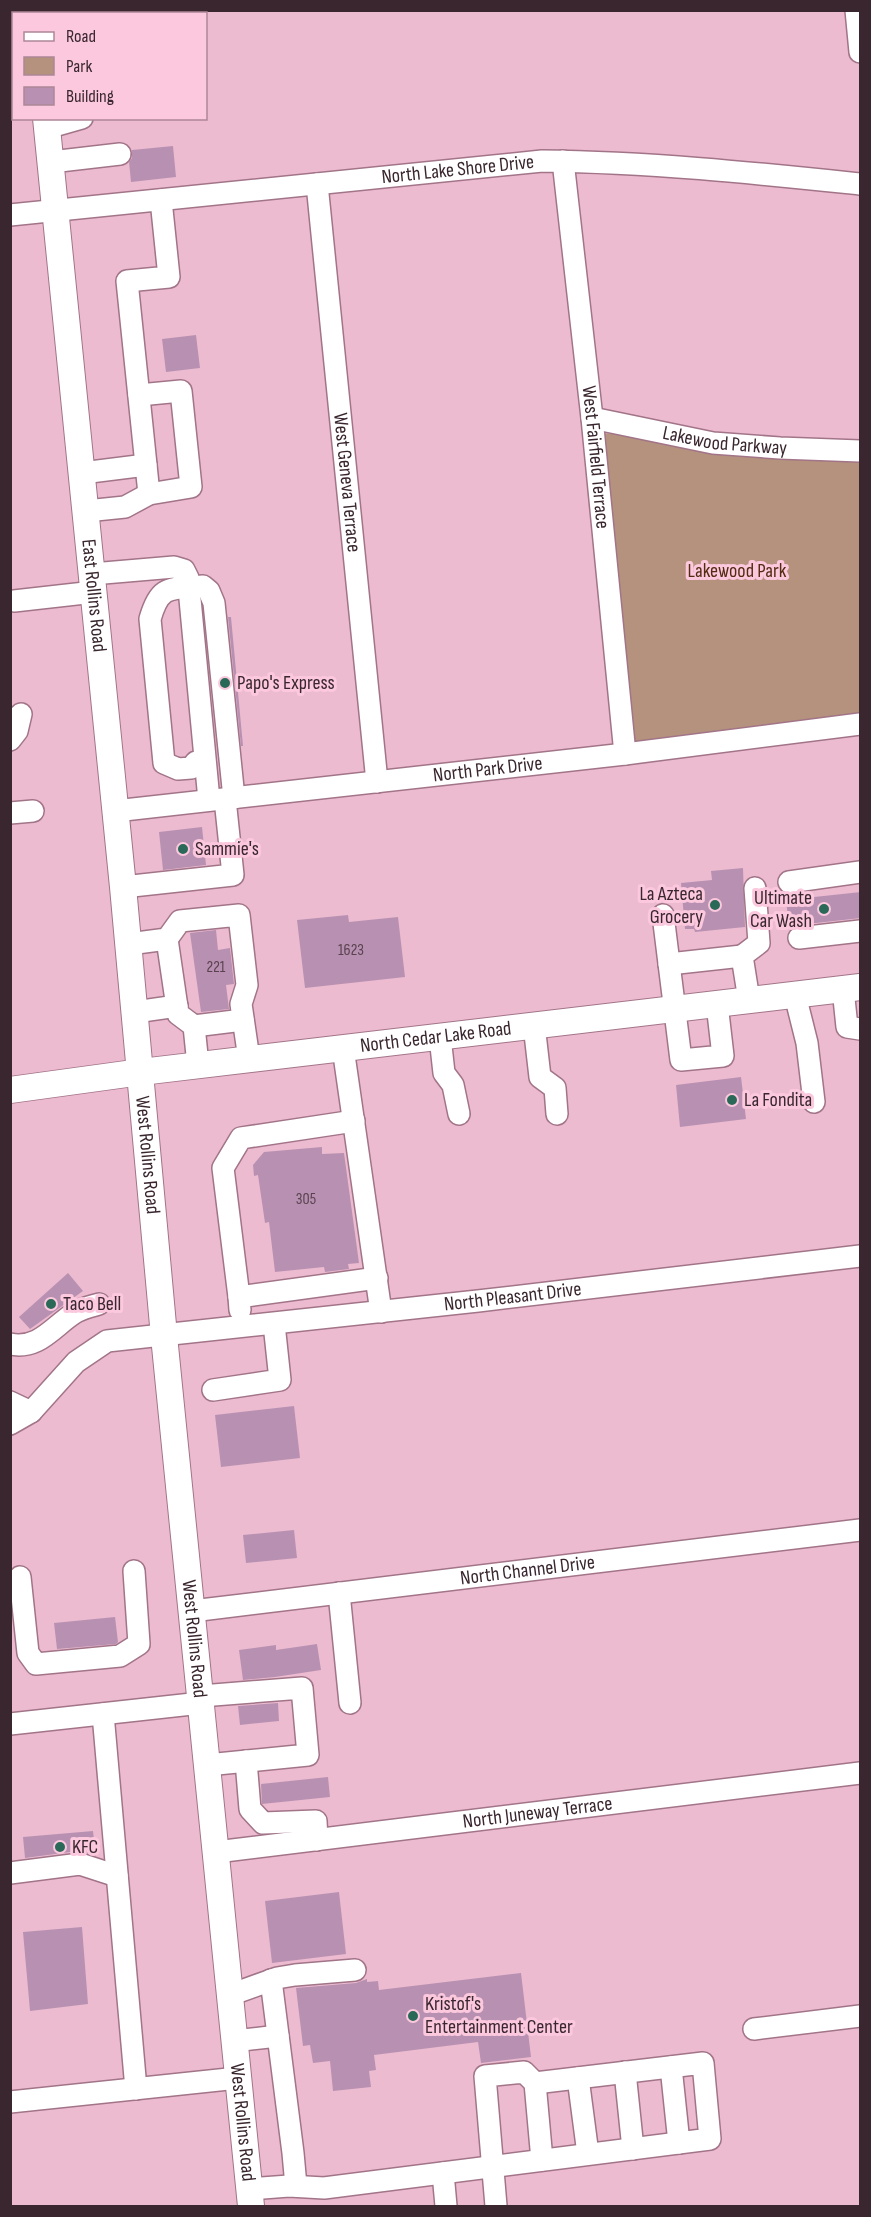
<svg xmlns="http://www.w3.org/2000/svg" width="871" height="2217" viewBox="0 0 871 2217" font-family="'Sofia Sans Condensed',sans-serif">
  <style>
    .green { fill: #b5927d }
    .building { fill: #b891b2 }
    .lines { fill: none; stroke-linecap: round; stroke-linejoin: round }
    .minor-casing { stroke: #a27488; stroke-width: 24 }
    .major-casing { stroke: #a27488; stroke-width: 28 }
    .minor { stroke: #fff; stroke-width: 21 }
    .major { stroke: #fff; stroke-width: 26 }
    .poi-dot { fill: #2a6957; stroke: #fbc8dd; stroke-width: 2 }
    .labels { text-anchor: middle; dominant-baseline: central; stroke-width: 6; stroke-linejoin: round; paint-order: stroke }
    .number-label { font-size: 16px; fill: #59414f }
    .street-label { font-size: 20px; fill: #39262e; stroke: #fbc8dd }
    .park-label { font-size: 20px; fill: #522b11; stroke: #fbc8dd }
    .poi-label { font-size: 20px; fill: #39262e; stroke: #fbc8dd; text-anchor: start }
  </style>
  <rect width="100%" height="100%" fill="#edbbd0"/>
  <polygon class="green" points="599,433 860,450 860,724 632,753"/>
  <g class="building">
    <polygon points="173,146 176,177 131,182 129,162 132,158 132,150"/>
    <polygon points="196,335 200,368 166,372 162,339"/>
    <polygon points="228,617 231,617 243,746 241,746"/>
    <polygon points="202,827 206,865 163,870 159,832"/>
    <polygon points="743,868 745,927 695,932 694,929 685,929 681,883 712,880 711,871"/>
    <polygon points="861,892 861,918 789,926 786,900"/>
    <polygon points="348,915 349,922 398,917 405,977 305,988 297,920"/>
    <polygon points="216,930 218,950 230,948 234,984 226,985 229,1009 201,1012 190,933"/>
    <polygon points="741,1077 746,1119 680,1127 676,1085"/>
    <polygon points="322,1147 322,1154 344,1153 359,1263 348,1264 349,1269 325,1272 324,1267 275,1272 269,1222 265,1223 258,1175 254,1176 253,1165 264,1152"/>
    <polygon points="68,1273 83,1291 30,1329 19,1317"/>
    <polygon points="294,1406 300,1458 221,1467 215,1415"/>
    <polygon points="294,1530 297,1558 246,1563 243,1535"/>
    <polygon points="115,1617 118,1642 116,1644 57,1649 54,1623"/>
    <polygon points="317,1644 321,1670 275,1677 243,1680 239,1650 276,1645 276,1650"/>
    <polygon points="278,1703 279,1721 240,1725 238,1706"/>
    <polygon points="328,1777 330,1797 262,1804 261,1784"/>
    <polygon points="93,1831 96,1856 78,1851 25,1858 23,1837"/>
    <polygon points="339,1892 346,1954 272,1963 265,1901"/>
    <polygon points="82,1927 88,2004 30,2011 23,1932"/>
    <polygon points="521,1973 531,2057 481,2063 478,2042 374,2055 376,2070 369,2071 371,2087 333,2091 330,2061 313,2063 310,2045 303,2046 296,1988 356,1983 367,1979 367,1982 378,1981 379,1990"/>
  </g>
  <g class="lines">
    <g class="minor-casing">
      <g id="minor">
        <polyline points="94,10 94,14"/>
        <polyline points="856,10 860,52"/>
        <polyline points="47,128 82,118"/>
        <path id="s1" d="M 563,161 L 592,418 L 625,754"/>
        <polyline points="51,162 120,154"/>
        <path id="s2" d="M 317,184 L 377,782"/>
        <path id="s3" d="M 10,215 L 542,161 C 649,162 754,173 860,184"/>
        <path id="s4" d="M 592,418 L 713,443 L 780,448 L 860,451"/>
        <polyline points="82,473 146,465"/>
        <polyline points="149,494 127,281 169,277 161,200"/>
        <polyline points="86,511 125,507 149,494 191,487 181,391 139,395"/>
        <polyline points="92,574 174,567 184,570 188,578 209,800"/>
        <polyline points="14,601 94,592"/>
        <polyline points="10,740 17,731 21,714"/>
        <path d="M 196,762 L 191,768 L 178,769 L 164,763 L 150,619 C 160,584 170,589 203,586 L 209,591 L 214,603 L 234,798"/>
        <path id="s5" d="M 115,811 L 625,754 L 860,724"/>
        <polyline points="10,813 33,811"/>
        <polyline points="789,882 860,872"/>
        <polyline points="123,887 233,875 225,799"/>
        <polyline points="663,915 681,1060 723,1056 717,1004"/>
        <polyline points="799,938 860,931"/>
        <polyline points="167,939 178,1014 194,1026 198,1065"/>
        <polyline points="129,944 167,939 180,921 239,915 247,985 241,1004 249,1059"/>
        <polyline points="669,964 742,956"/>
        <polyline points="843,989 847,1027 860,1029"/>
        <polyline points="795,995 807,1043 814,1102"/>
        <polyline points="749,1000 742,956 759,943 755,888"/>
        <polyline points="135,1012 177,1006"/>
        <polyline points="534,1025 540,1077 555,1088 557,1114"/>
        <polyline points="194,1026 243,1020"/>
        <polyline points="440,1037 444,1073 453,1085 459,1114"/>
        <polyline points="343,1048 381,1312"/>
        <polyline points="239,1297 223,1168 241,1138 354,1121"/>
        <polyline points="240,1310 239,1297 377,1278"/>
        <path d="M 10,1344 C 40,1350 54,1325 76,1312 C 83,1308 92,1306 99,1304"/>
        <polyline points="213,1390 280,1380 274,1324"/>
        <path id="s6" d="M 10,1402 L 31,1412 L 76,1362 L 107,1341 L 478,1301 L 860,1256"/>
        <polyline points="10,1424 31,1412"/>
        <polyline points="20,1577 28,1653 36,1664 120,1656 139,1644 134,1571"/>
        <polyline points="339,1593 350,1703"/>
        <path id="s7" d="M 192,1611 L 860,1530"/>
        <polyline points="201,1696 302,1688 308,1755 207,1765"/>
        <polyline points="103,1714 136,2089"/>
        <polyline points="10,1724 201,1703"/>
        <polyline points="246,1761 250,1809 263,1823 316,1821 317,1840"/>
        <path id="s8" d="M 216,1852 L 860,1773"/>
        <polyline points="10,1873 80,1864 117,1876"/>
        <polyline points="271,1980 293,2153 296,2186"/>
        <polyline points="230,1995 277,1978 295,1975 355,1970"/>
        <polyline points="754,2029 860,2016"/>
        <polyline points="234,2041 278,2036"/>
        <polyline points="671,2067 679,2143"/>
        <polyline points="625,2072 633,2149"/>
        <polyline points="578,2078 588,2154"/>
        <polyline points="10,2102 238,2078"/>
        <polyline points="443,2173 446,2206"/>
        <polyline points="249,2189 289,2186 324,2188 710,2139 703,2063 535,2083"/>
        <polyline points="496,2206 485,2076 524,2072 535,2083 542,2160"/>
      </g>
    </g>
    <g class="major-casing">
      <g id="major">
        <polyline points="35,10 35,14"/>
        <path id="s9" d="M 46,118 L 123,887 L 164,1336 L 251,2206"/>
        <path id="s10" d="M 10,1090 L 141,1072 L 860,987"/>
      </g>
    </g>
    <use href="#minor" class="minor"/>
    <use href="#major" class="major"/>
  </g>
  <g class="poi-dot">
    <circle cx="225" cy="683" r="6"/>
    <circle cx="183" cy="849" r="6"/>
    <circle cx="715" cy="905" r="6"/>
    <circle cx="824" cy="909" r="6"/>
    <circle cx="732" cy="1100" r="6"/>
    <circle cx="51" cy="1304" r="6"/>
    <circle cx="60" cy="1847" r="6"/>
    <circle cx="413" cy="2016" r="6"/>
  </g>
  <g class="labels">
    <g class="number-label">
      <text x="351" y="950">1623</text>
      <text x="216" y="967">221</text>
      <text x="306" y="1199">305</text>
    </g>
    <g class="street-label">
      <text stroke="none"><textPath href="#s3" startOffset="450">North Lake Shore Drive</textPath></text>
      <text stroke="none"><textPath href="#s4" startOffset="135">Lakewood Parkway</textPath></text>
      <text stroke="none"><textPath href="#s1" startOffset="298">West Fairfield Terrace</textPath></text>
      <text stroke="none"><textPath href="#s2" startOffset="300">West Geneva Terrace</textPath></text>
      <text stroke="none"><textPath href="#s9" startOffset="480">East Rollins Road</textPath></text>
      <text stroke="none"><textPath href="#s5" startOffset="375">North Park Drive</textPath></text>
      <text stroke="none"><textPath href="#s10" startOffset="429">North Cedar Lake Road</textPath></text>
      <text stroke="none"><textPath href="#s9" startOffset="1042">West Rollins Road</textPath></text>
      <text stroke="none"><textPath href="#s6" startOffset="536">North Pleasant Drive</textPath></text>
      <text stroke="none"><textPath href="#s7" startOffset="338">North Channel Drive</textPath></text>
      <text stroke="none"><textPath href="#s9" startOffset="1528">West Rollins Road</textPath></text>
      <text stroke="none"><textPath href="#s8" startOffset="324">North Juneway Terrace</textPath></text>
      <text stroke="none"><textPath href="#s9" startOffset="2014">West Rollins Road</textPath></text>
    </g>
    <g class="park-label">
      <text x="737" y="571">Lakewood Park</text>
    </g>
    <g class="poi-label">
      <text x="237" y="683">Papo's Express</text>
      <text x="195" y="849">Sammie's</text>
      <text x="703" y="894" text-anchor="end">La Azteca<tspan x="703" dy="23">Grocery</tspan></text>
      <text x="812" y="898" text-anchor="end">Ultimate<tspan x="812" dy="23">Car Wash</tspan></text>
      <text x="744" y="1100">La Fondita</text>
      <text x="63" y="1304">Taco Bell</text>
      <text x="72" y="1847">KFC</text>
      <text x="425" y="2004">Kristof's<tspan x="425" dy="23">Entertainment Center</tspan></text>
    </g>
  </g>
  <rect width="871" height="2217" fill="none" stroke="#39262e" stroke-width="24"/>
  <rect x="12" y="12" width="195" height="108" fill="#fbc8dd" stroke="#ad8797" stroke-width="1.5"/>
  <rect x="24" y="32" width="30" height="9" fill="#ffffff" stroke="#ad8797" stroke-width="1.5"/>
  <text x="66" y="42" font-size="18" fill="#39262e">Road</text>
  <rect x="24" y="57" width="30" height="18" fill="#b5927d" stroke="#ad8797" stroke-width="1.5"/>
  <text x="66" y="72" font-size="18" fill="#39262e">Park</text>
  <rect x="24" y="87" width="30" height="18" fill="#b891b2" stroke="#ad8797" stroke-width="1.5"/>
  <text x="66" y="102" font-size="18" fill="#39262e">Building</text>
</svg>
